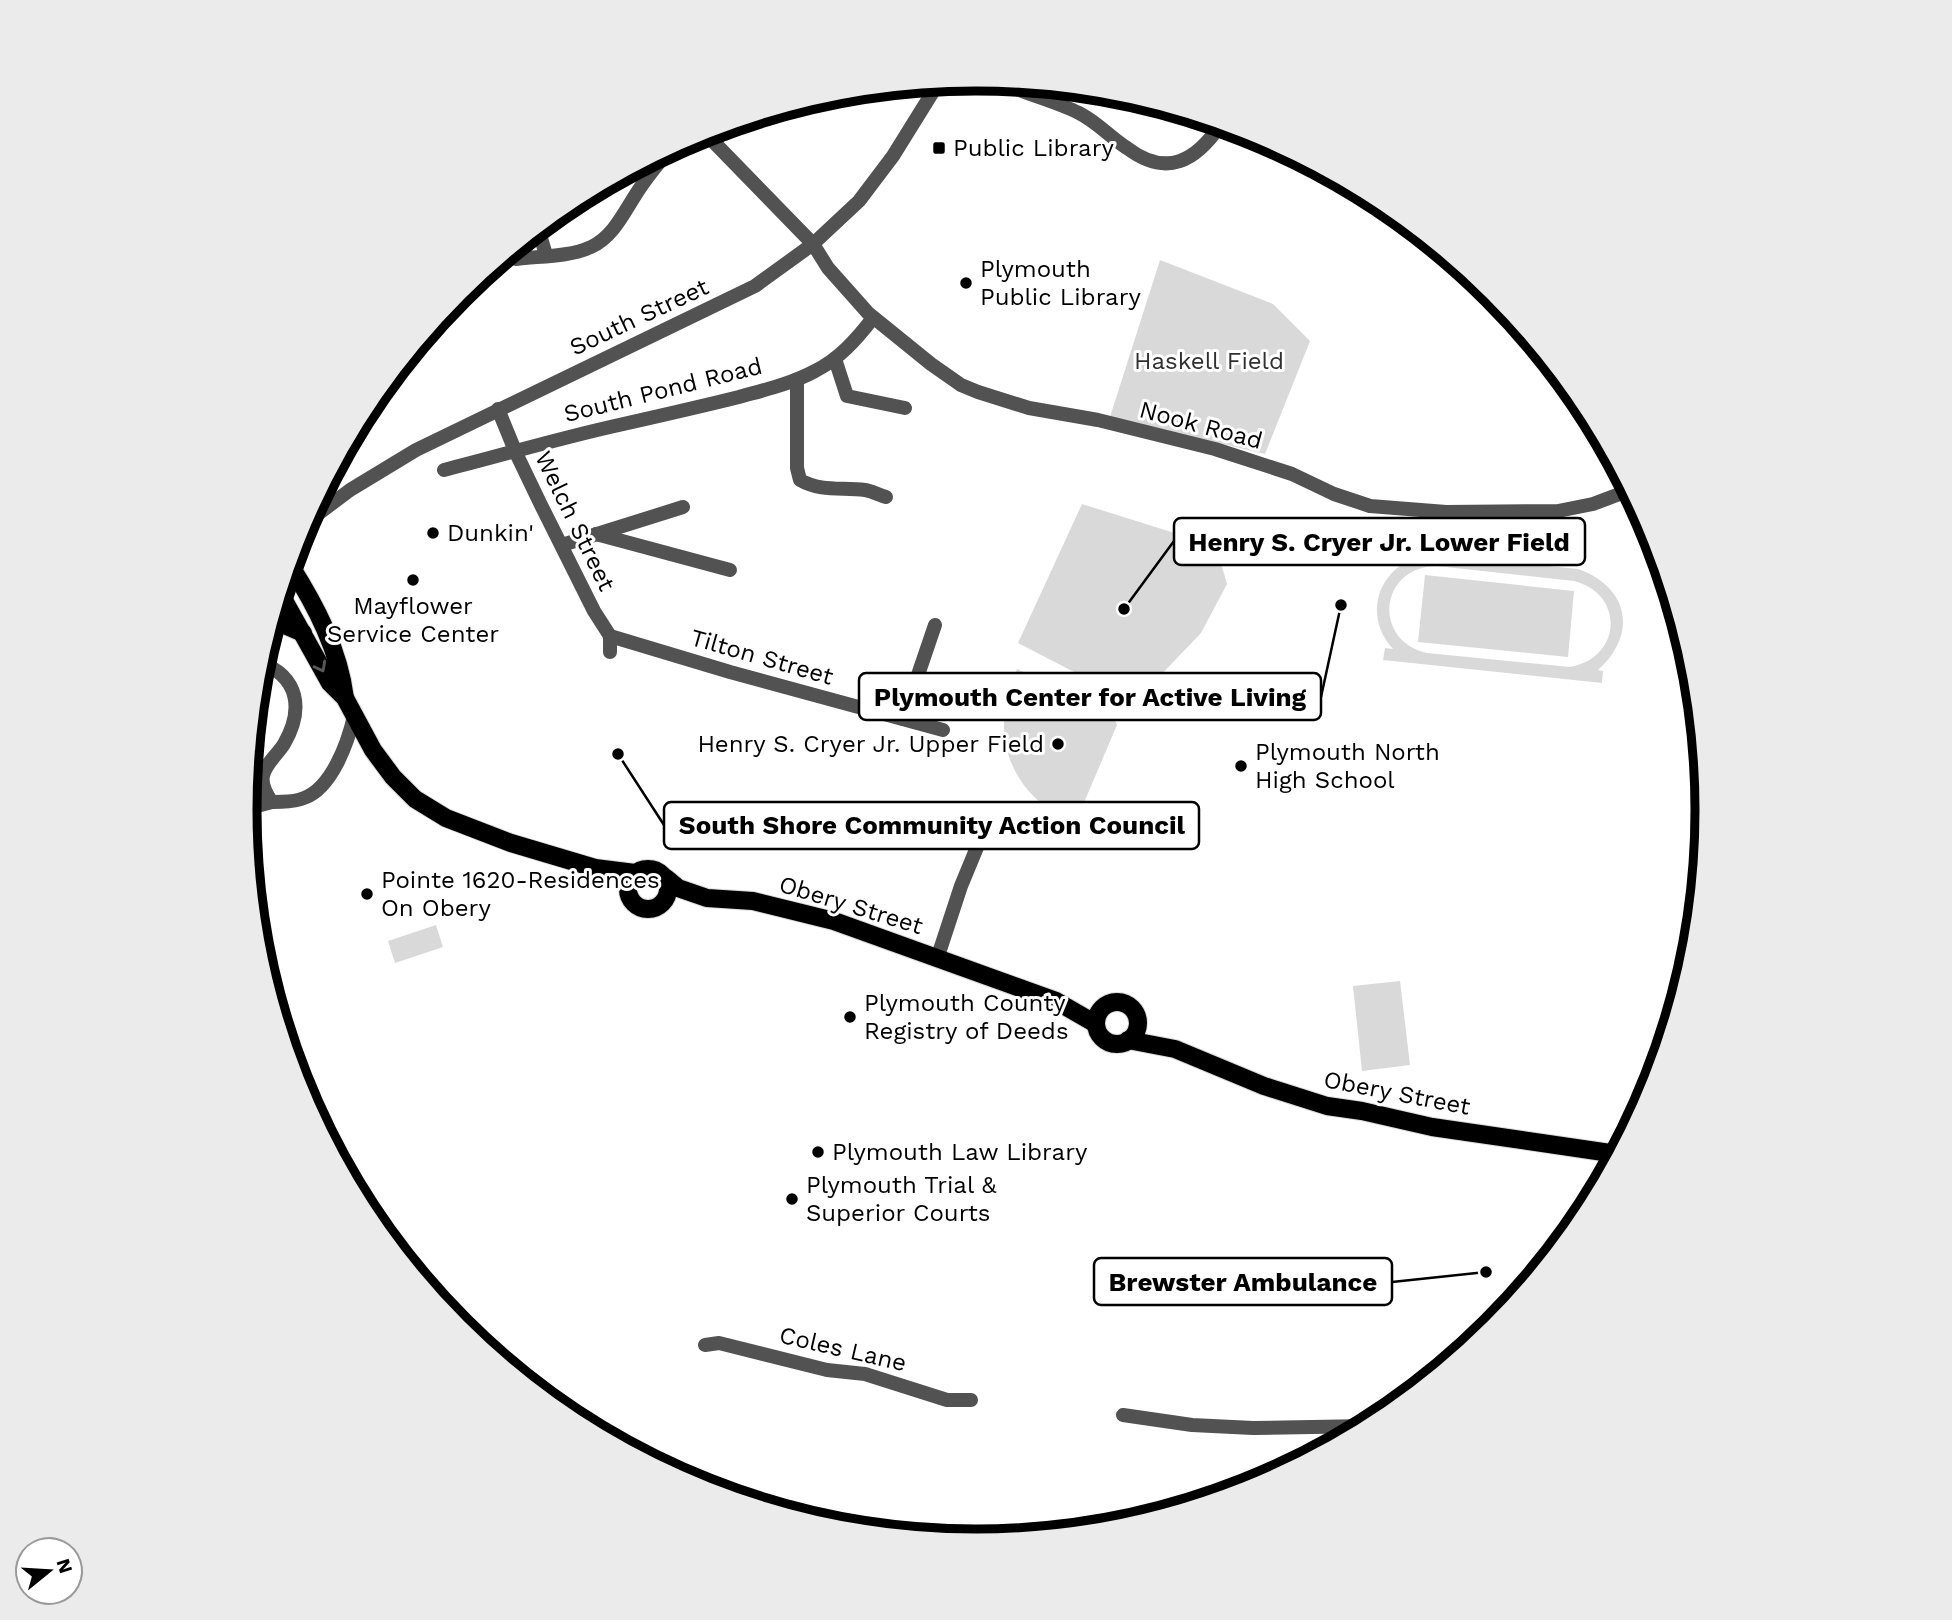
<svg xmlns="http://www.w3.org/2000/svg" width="1952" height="1620" viewBox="0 0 1952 1620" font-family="'Work Sans',sans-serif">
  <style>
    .green { fill: #d9d9d9; fill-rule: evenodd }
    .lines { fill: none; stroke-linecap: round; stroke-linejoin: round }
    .major-casing { stroke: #dbdbdb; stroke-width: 20 }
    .minor { stroke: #525252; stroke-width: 14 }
    .major { stroke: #000; stroke-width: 18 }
    .oneway { stroke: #595959 }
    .poi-dot { fill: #000; stroke: #fff; stroke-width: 2.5 }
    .labels { text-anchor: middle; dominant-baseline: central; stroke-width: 6; stroke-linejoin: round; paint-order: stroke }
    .poi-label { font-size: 24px; fill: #000; stroke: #fff; text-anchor: start }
    .street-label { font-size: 24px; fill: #000; stroke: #fff }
    .park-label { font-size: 24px; fill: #303030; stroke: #fff }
    .rim { fill: none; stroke: #000; stroke-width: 9 }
    .leader { fill: none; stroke: #000; stroke-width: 2.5 }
    .callout-dot { fill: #000; stroke: #fff; stroke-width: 2.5 }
    .callout { fill: #fff; stroke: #000; stroke-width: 2.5 }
    .callout-label { font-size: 26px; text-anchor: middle; font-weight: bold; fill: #000 }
  </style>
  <rect width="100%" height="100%" fill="#fff"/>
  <g class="green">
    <polygon points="1160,260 1273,304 1310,341 1265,454 1110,417"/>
    <polygon points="1082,504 1184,536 1222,567 1227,584 1201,633 1134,703 1018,643"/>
    <path d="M 1434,554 L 1578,569 C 1629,587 1638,634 1598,670 L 1603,671 L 1602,683 L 1383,660 L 1385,648 L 1393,649 C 1358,611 1384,557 1434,554 ZM 1437,566 L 1574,581 C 1625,594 1622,658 1570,667 L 1427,653 C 1371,640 1380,566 1437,566 Z"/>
    <polygon points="1425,575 1574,591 1568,657 1418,642"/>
    <path d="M 1017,669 L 1113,715 L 1117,725 L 1077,819 C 1033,812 1002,766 1004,722 C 1005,703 1011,686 1017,669 Z"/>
    <polygon points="436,925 443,947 395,963 388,941"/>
    <polygon points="1400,981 1410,1065 1362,1071 1353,986"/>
  </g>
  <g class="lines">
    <g class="major-casing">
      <g id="major">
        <path d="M 290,565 C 316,606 339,650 345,698"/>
        <polyline points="281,595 330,683 345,698 373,750 393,777 415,799 446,818 511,843 595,868 635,873"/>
        <polyline points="273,620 303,633"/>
        <circle cx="648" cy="889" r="20"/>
        <polyline points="666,878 678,888 707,898 753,901 834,921 1056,1001 1096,1024"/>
        <circle cx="1117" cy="1023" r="21"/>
        <polyline points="1128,1040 1175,1049 1264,1086 1327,1106 1362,1111 1432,1127 1617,1154"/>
      </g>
    </g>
    <g class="minor">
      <path d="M 998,81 C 1024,94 1053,100 1079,113 C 1097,122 1110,137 1127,148 C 1167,178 1196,161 1221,124"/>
      <polyline points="704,132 813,244 828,268 868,313 931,364 961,385 978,392 1029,408 1098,420 1215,449 1292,474 1334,494 1370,506 1446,512 1558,511 1593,504 1630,490"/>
      <polyline points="538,228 546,255"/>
      <path d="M 516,259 C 540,256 569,257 591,247 C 615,236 626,208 640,188 C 649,174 660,162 670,149"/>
      <polyline points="835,359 847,396 905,408"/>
      <path d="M 797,380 L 797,468 L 800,480 C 821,492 842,487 865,490 C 872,491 879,495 886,497"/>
      <polyline points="498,409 516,453 540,503 594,611 610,636 610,652"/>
      <path d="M 444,470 C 503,455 560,438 619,425 C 659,416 699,407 739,397 C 764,390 791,384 815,371 C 839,359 856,340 873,318"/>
      <polyline points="302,526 350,490 416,450 755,286 813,244 859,201 893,156 939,82"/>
      <polyline points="596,534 730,570"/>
      <polyline points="562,545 683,507"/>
      <polyline points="610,636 730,672 943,730"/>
      <polyline points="903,719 935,625"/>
      <path d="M 272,802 C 283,801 293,803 304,798 C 332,788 348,742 354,716"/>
      <path d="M 245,815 L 257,806 L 272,802 C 267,795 261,785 263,776 C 265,764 278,754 284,744 C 304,709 299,677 260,662"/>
      <polyline points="937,959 961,886 992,811"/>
      <polyline points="705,1345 719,1343 827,1370 865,1374 947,1400 971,1400"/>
      <polyline points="1123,1415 1192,1425 1253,1428 1368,1426"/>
    </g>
    <use href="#major" class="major"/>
  </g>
  <defs><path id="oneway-chevron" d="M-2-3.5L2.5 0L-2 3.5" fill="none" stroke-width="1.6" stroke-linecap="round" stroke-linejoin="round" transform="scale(1.75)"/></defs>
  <use class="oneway" href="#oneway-chevron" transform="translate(321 667) rotate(62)"/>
  <g class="poi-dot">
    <rect x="932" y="141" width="14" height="14" rx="3.5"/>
    <circle cx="966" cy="283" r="7"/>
    <circle cx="433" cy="533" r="7"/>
    <circle cx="413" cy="580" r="7"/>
    <circle cx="1058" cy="744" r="7"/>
    <circle cx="1241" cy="766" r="7"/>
    <circle cx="367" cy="894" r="7"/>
    <circle cx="850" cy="1017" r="7"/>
    <circle cx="818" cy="1152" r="7"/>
    <circle cx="792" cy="1199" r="7"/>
  </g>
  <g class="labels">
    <g class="poi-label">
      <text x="953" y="148">Public Library</text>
      <text x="980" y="269">Plymouth<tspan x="980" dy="28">Public Library</tspan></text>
      <text x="447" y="533">Dunkin'</text>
      <text x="413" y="606" text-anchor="middle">Mayflower<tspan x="413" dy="28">Service Center</tspan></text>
      <text x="1044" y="744" text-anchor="end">Henry S. Cryer Jr. Upper Field</text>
      <text x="1255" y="752">Plymouth North<tspan x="1255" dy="28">High School</tspan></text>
      <text x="381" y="880">Pointe 1620-Residences<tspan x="381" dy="28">On Obery</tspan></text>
      <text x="864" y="1003">Plymouth County<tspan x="864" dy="28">Registry of Deeds</tspan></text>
      <text x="832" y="1152">Plymouth Law Library</text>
      <text x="806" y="1185">Plymouth Trial &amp;<tspan x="806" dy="28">Superior Courts</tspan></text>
    </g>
    <g class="street-label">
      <text transform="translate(639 317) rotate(-25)">South Street</text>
      <text transform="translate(663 390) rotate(-14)">South Pond Road</text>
      <text transform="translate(1201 425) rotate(15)">Nook Road</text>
      <text transform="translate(575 521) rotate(64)">Welch Street</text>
      <text transform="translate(762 657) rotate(16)">Tilton Street</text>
      <text transform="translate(851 905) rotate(17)">Obery Street</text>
      <text transform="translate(1397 1093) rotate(11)">Obery Street</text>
      <text transform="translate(843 1349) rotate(13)">Coles Lane</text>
    </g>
    <g class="park-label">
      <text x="1209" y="361">Haskell Field</text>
    </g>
  </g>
  <path d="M0 0H1952V1620H0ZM257 810a719 719 0 1 1 1438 0a719 719 0 1 1-1438 0Z" fill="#ebebeb" fill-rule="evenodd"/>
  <path class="rim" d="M257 810a719 719 0 1 1 1438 0a719 719 0 1 1-1438 0Z"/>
  <path class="leader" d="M1124 609L1174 541M1341 605L1321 697M618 754L664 825M1486 1272L1392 1282"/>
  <g class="callout-dot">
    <circle cx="1124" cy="609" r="7"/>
    <circle cx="1341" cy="605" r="7"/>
    <circle cx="618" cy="754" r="7"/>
    <circle cx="1486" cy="1272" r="7"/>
  </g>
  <g class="callout">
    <rect x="1174" y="518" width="411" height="47" rx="7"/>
    <rect x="859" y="673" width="462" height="47" rx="7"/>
    <rect x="664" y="802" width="535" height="47" rx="7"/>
    <rect x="1094" y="1258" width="298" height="47" rx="7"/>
  </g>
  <g class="callout-label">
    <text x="1379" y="551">Henry S. Cryer Jr. Lower Field</text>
    <text x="1090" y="706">Plymouth Center for Active Living</text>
    <text x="932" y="834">South Shore Community Action Council</text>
    <text x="1243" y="1291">Brewster Ambulance</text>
  </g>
  <g transform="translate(49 1571) rotate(72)"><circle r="33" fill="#ffffff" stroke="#999999" stroke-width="2"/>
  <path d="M0-5L12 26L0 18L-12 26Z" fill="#000000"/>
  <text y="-10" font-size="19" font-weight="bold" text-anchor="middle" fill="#000000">N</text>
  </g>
</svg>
